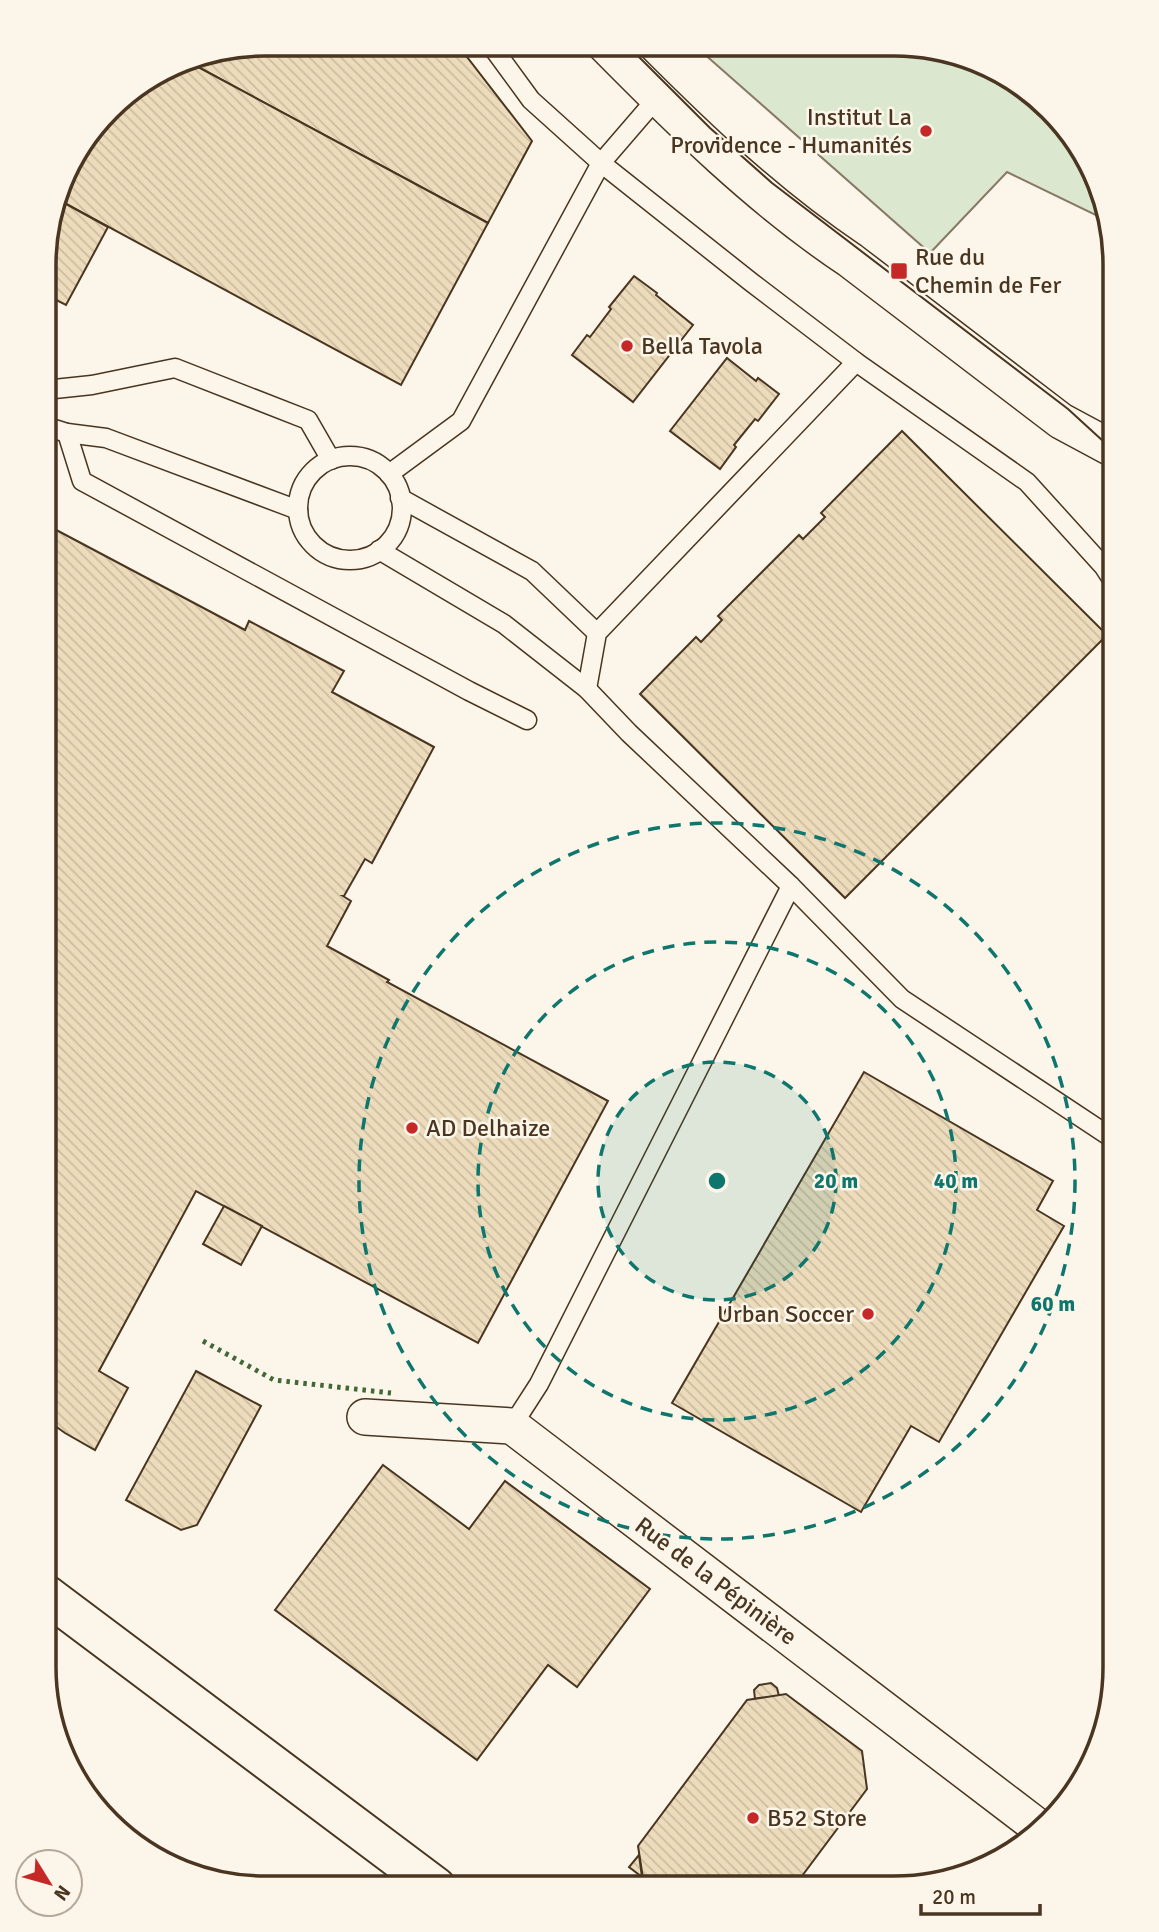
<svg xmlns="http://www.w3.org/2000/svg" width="1159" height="1932" viewBox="0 0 1159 1932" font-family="Signika,sans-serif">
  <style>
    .park { fill: #dce7d0; stroke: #887966; stroke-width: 2 }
    .building { fill: url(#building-back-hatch); stroke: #4a3520; stroke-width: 2 }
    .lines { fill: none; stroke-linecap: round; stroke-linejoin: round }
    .service-casing { stroke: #4a3520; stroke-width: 21 }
    .minor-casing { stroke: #4a3520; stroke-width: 38 }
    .primary-casing { stroke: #4a3520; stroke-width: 42 }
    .service { stroke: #fbf6e9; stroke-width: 18 }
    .minor { stroke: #fbf6e9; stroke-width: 35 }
    .primary { stroke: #fbf6e9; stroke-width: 38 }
    .tram { stroke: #4a3520; stroke-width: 2 }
    .hedge { stroke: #436837; stroke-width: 5; stroke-dasharray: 3.5 5; stroke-linecap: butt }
    .ring { fill: none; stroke: #0f766e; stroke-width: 3.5; stroke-dasharray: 12 9 }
    .poi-dot { fill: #c62828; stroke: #fbf6e9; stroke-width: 2.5 }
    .labels { text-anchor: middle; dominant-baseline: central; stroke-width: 5; stroke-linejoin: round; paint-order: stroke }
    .poi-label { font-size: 24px; fill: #4a3520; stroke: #fbf6e9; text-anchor: start }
    .street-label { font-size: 24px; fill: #4a3520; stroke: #fbf6e9 }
    .rim { fill: none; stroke: #4a3520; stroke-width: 3.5 }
    .centre { fill: #0f766e; stroke: #fbf6e9; stroke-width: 3.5 }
    .ring-label { font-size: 21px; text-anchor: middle; font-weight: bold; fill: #0f766e; stroke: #fbf6e9; stroke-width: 5; stroke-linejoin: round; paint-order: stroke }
  </style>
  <defs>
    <pattern id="building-back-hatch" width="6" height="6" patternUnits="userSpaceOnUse" patternTransform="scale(1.75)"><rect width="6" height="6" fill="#ecdcbc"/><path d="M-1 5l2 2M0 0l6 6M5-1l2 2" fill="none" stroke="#ccbda1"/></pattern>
  </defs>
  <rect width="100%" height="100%" fill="#fbf6e9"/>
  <polygon class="park" points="694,45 923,46 1029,90 1099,181 1106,220 1007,172 930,253"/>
  <g class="building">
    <polygon points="265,44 457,44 532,141 488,223 200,68 207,55"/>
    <polygon points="181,60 185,60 488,223 401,385 57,199 67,167 119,99"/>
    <polygon points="57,199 108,227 66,305 46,295 46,237"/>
    <polygon points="634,276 657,293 656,295 693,325 633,402 572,355 587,335 590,337 611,309 609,307"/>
    <polygon points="727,358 756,381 758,378 779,394 758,421 755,419 734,445 736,447 720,469 670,431"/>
    <polygon points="902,431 1107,635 845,898 640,694 696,637 701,642 722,620 718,616 799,535 803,539 825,517 821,513"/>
    <polygon points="45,524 245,630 249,621 344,671 332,692 434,747 372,863 365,859 344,896 343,896 351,901 327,946 389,980 387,982 608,1101 478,1343 196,1191 99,1371 128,1388 95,1450 65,1433 44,1418"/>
    <polygon points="864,1072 1053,1181 1037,1210 1064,1226 939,1442 911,1426 861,1512 672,1403"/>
    <polygon points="224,1206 262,1226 241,1265 203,1244"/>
    <polygon points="196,1371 261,1406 197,1525 181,1530 126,1500"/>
    <polygon points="383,1465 469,1529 505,1481 650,1589 577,1687 548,1665 477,1760 275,1610"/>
    <polygon points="771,1683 777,1688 779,1696 755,1699 754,1690 759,1685"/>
    <polygon points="786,1694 862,1751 867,1789 793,1888 647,1888 644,1885 638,1846 747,1700"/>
    <polygon points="639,1855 642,1877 629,1867"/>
  </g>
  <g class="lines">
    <g class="service-casing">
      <g id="service">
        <polyline points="490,44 531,100 601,163 751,282 856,362 1027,482 1104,567 1115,584"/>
        <polyline points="45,390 92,385 175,368 308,420 331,460"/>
        <polyline points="45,426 67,433 106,438 298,510"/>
        <polyline points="67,433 82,481 469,691 527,720"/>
        <polyline points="1112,449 1115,491"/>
        <circle cx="350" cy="508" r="52"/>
        <polyline points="389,474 461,421 601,163 657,98"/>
        <polyline points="400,498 532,571 597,633"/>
        <polyline points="379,550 504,624 587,689 629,733 791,886 902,999 1115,1140"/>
        <polyline points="587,689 597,633 856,362"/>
        <polyline points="512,1426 539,1384 791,886"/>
      </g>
    </g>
    <g class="minor-casing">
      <g id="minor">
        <path d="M 605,45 C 681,122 760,200 850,260 L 1061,421 L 1115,450"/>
        <polyline points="365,1417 512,1426 1037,1826"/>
      </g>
    </g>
    <g class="primary-casing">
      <polyline id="primary" points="44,1593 436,1887"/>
    </g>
    <use href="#service" class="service"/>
    <use href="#minor" class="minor"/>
    <use href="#primary" class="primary"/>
    <polyline class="tram" points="627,45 710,128 772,183 1068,409 1115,452"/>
    <polyline class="hedge" points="203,1341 274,1380 391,1393"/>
  </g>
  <circle cx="717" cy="1181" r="119" fill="#0f766e" fill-opacity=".12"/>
  <g class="ring">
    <circle cx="717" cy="1181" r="119"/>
    <circle cx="717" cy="1181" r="239"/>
    <circle cx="717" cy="1181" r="358"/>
  </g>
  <g class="poi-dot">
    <circle cx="926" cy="131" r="7"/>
    <rect x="890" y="262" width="18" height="18" rx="3.5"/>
    <circle cx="627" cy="346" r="7"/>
    <circle cx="412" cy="1128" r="7"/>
    <circle cx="868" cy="1314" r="7"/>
    <circle cx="753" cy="1818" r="7"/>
  </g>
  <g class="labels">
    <g class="poi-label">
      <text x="912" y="117" text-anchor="end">Institut La<tspan x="912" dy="28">Providence - Humanités</tspan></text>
      <text x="915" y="257">Rue du<tspan x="915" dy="28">Chemin de Fer</tspan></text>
      <text x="641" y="346">Bella Tavola</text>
      <text x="426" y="1128">AD Delhaize</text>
      <text x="854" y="1314" text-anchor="end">Urban Soccer</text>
      <text x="767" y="1818">B52 Store</text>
    </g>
    <g class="street-label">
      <text transform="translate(716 1581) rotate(37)">Rue de la Pépinière</text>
    </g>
  </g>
  <path d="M0 0H1159V1932H0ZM265 56H894A209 209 0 0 1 1103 265V1667A209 209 0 0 1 894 1876H265A209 209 0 0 1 56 1667V265A209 209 0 0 1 265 56Z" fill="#fbf6e9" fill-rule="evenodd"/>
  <path class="rim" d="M265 56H894A209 209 0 0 1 1103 265V1667A209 209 0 0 1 894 1876H265A209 209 0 0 1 56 1667V265A209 209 0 0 1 265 56Z"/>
  <circle cx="717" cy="1181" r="10" class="centre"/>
  <g class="ring-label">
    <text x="836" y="1188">20 m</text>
    <text x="956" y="1188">40 m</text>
    <text x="1053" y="1311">60 m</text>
  </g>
  <g transform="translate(49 1883) rotate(127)"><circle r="33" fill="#fbf6e9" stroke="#b4a999" stroke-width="2"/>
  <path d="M0-5L12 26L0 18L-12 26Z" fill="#c62828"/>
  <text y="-10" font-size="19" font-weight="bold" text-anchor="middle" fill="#4a3520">N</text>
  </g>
  <path d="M921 1904v10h119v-10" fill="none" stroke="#4a3520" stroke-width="3.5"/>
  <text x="932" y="1904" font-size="21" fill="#4a3520" stroke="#fbf6e9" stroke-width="5" paint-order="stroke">20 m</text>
</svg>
